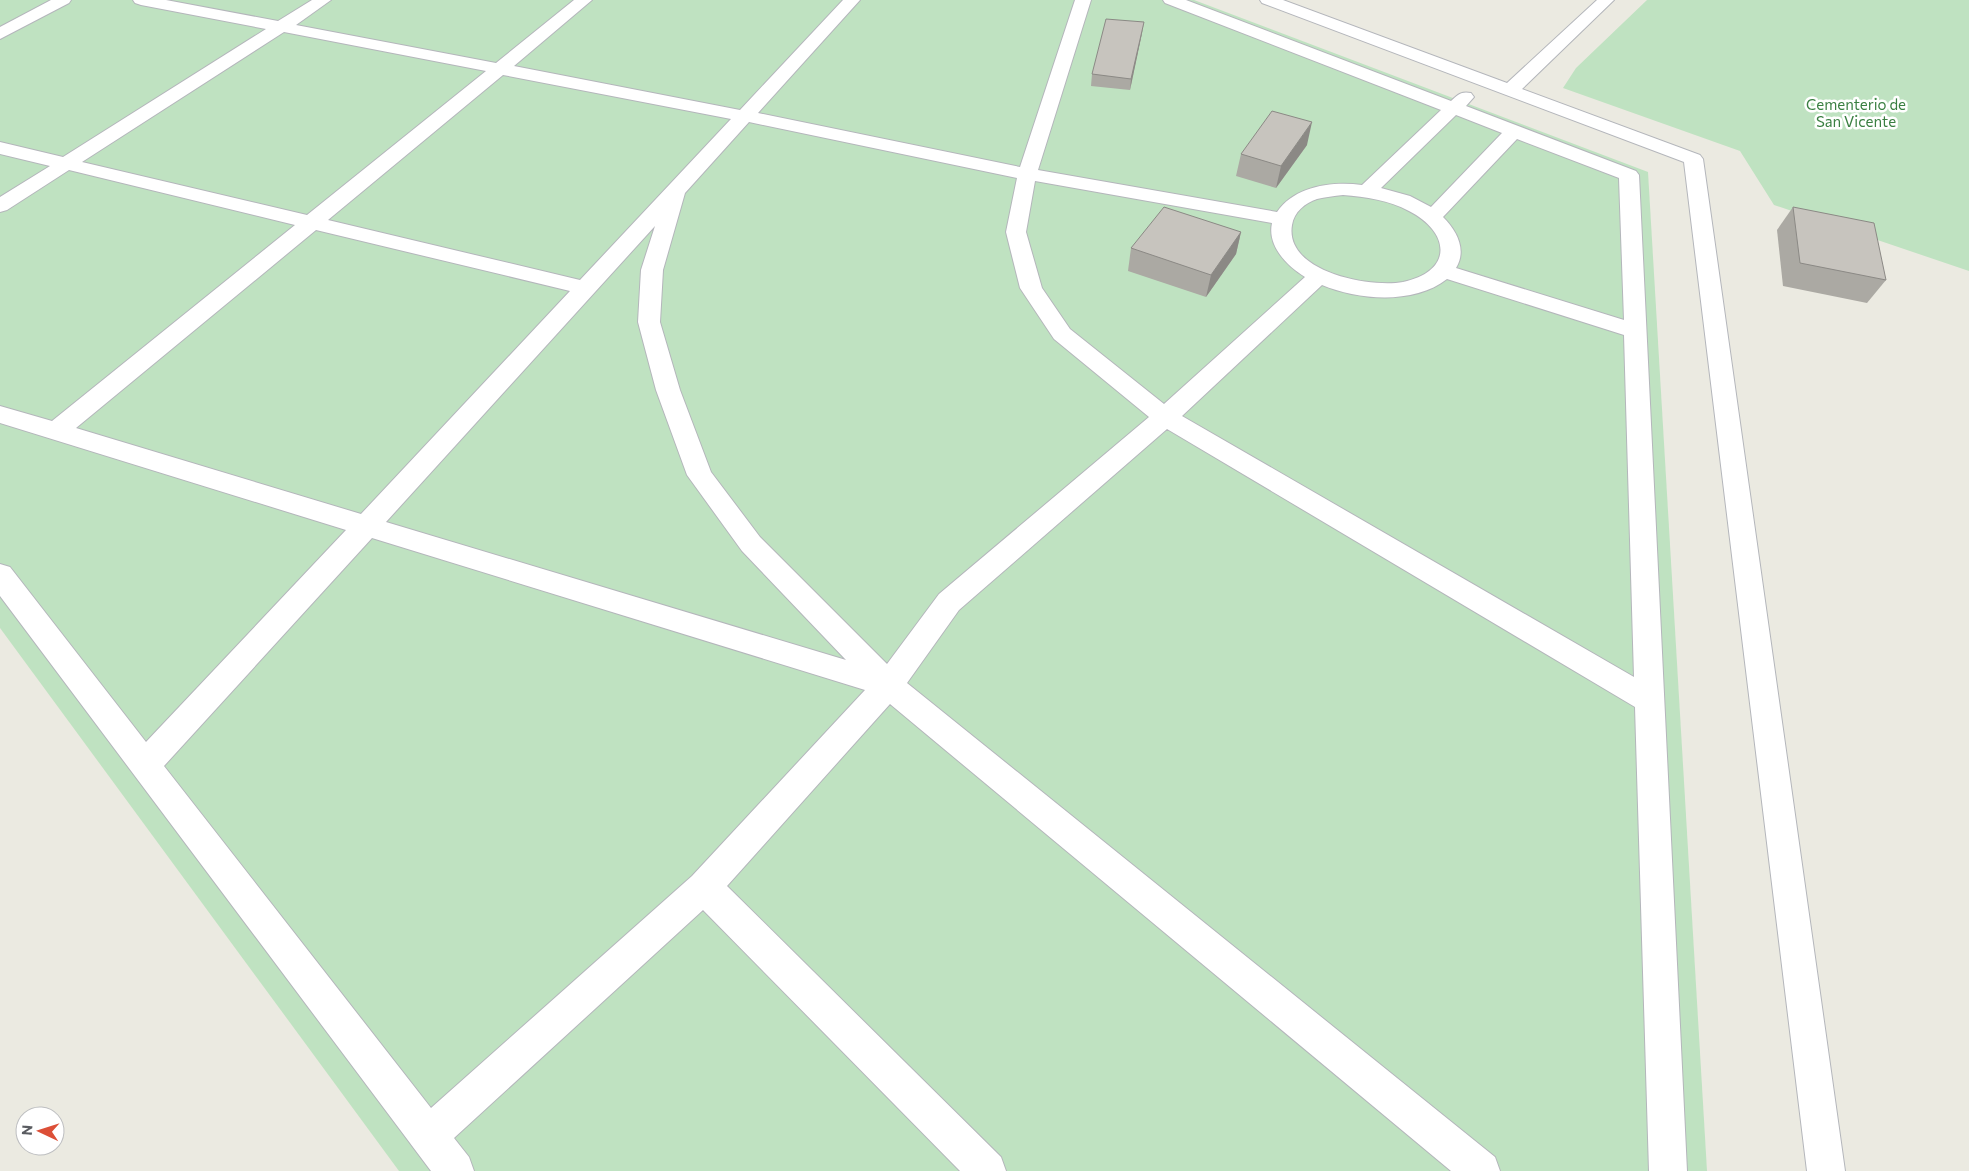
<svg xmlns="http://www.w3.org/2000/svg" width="1969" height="1171" viewBox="0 0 1969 1171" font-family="Commissioner,sans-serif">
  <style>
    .green { fill: #bfe2c1 }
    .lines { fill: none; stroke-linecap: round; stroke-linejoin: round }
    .minor-casing { stroke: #b4b6bb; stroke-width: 2 }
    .minor { fill: #fff; fill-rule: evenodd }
    .wall { fill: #aba9a3 }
    .shaded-wall { fill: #8b8985 }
    .building { fill: #c7c4be; stroke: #8b8985 }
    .labels { text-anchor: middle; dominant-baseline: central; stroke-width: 5; stroke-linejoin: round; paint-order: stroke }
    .far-park-label { font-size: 15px; fill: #3a7f42; stroke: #fff }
  </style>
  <rect width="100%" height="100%" fill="#ebeae1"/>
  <g class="green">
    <polygon points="0,0 1194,0 1648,172 1707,1171 399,1171 0,628"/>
    <polygon points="1647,0 1969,0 1969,271 1774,205 1740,151 1563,88 1576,68"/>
  </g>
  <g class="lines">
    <g class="minor-casing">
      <g id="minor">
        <polygon points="51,0 71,0 69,3 0,39 0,27"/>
        <path d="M 133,0 L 166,0 L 278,21 L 312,0 L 331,0 L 296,25 L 496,63 L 574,0 L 592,0 L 514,66 L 740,110 L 843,0 L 860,0 L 758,113 L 1020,167 L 1075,0 L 1091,0 L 1038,170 L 1277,212 C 1295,186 1332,181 1362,185 L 1441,110 L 1165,3 L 1163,0 L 1186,0 L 1451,101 C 1458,94 1462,91 1471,93 L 1474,97 L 1466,106 L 1636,171 L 1639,175 L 1687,1171 L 1649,1171 L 1635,707 L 1167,429 L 959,610 L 907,683 L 1495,1157 L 1500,1171 L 1451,1171 L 890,704 L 727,886 L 1001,1157 L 1006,1171 L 960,1171 L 703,910 L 454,1138 L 469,1157 L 474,1171 L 431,1171 L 0,596 L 0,564 L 10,567 L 146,742 L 346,530 L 0,423 L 0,406 L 52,421 L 295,225 L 69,170 L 7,210 L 0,212 L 0,197 L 50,166 L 0,154 L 0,142 L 63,157 L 266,29 L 141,5 L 135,3 ZM 284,32 L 486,71 L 307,215 L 82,162 ZM 503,75 L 731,119 L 580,280 L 328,220 ZM 1456,115 L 1502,133 L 1431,207 L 1410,196 L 1381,188 ZM 749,122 L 1017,178 L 1006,232 L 1020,288 L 1054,339 L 1149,417 L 939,594 L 887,664 L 760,537 L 711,472 L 680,390 L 660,322 L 663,270 L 685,193 ZM 1517,139 L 1619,178 L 1624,320 L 1456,268 C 1467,250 1457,231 1443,217 ZM 1035,181 L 1272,223 C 1267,246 1287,266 1305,277 L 1164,404 L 1070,329 L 1042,288 L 1026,232 ZM 1343,195 C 1366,197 1389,200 1409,211 C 1450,232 1454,271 1403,282 C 1370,288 1284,272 1292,225 C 1294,212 1305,203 1317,199 C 1325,197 1334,196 1343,195 ZM 655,226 L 641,270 L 638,322 L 656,390 L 687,475 L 742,551 L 846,660 L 386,522 ZM 316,230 L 570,291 L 361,514 L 76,428 ZM 1447,279 L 1624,335 L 1634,677 L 1182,416 L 1322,285 C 1358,300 1414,305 1447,279 ZM 372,538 L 865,690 L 692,876 L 431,1108 L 164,766 Z"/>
        <polygon points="1260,0 1283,0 1507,83 1597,0 1614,0 1522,89 1700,155 1703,159 1845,1171 1807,1171 1684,162 1262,3"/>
      </g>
    </g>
    <use href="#minor" class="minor"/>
  </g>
  <g class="wall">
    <polygon points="1142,33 1130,90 1091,86 1092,74"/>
    <polygon points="1307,145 1276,188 1236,176 1241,154"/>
    <polygon points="1793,207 1886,280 1867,303 1783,286 1777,230"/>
    <polygon points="1241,232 1236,254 1206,297 1128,271 1131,248"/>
  </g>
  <g class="shaded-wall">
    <polygon points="1144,22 1142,33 1130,90 1131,79"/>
    <polygon points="1312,122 1307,145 1276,188 1281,166"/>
    <polygon points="1241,232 1236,254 1206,297 1211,275"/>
  </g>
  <g class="building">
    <polygon points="1106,19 1144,22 1131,79 1092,74"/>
    <polygon points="1272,111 1312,122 1281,166 1241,154"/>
    <polygon points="1164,207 1241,232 1211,275 1131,248"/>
    <polygon points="1793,207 1874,223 1886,280 1800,263"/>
  </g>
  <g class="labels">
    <g class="far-park-label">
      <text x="1856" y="104">Cementerio de<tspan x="1856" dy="17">San Vicente</tspan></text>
    </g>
  </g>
  <g transform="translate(40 1131) rotate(274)"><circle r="24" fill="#ffffff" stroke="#bdbec0"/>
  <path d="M0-4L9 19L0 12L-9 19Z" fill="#dc4f37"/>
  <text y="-8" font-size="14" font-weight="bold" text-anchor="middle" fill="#5a5c61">N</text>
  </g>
</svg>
